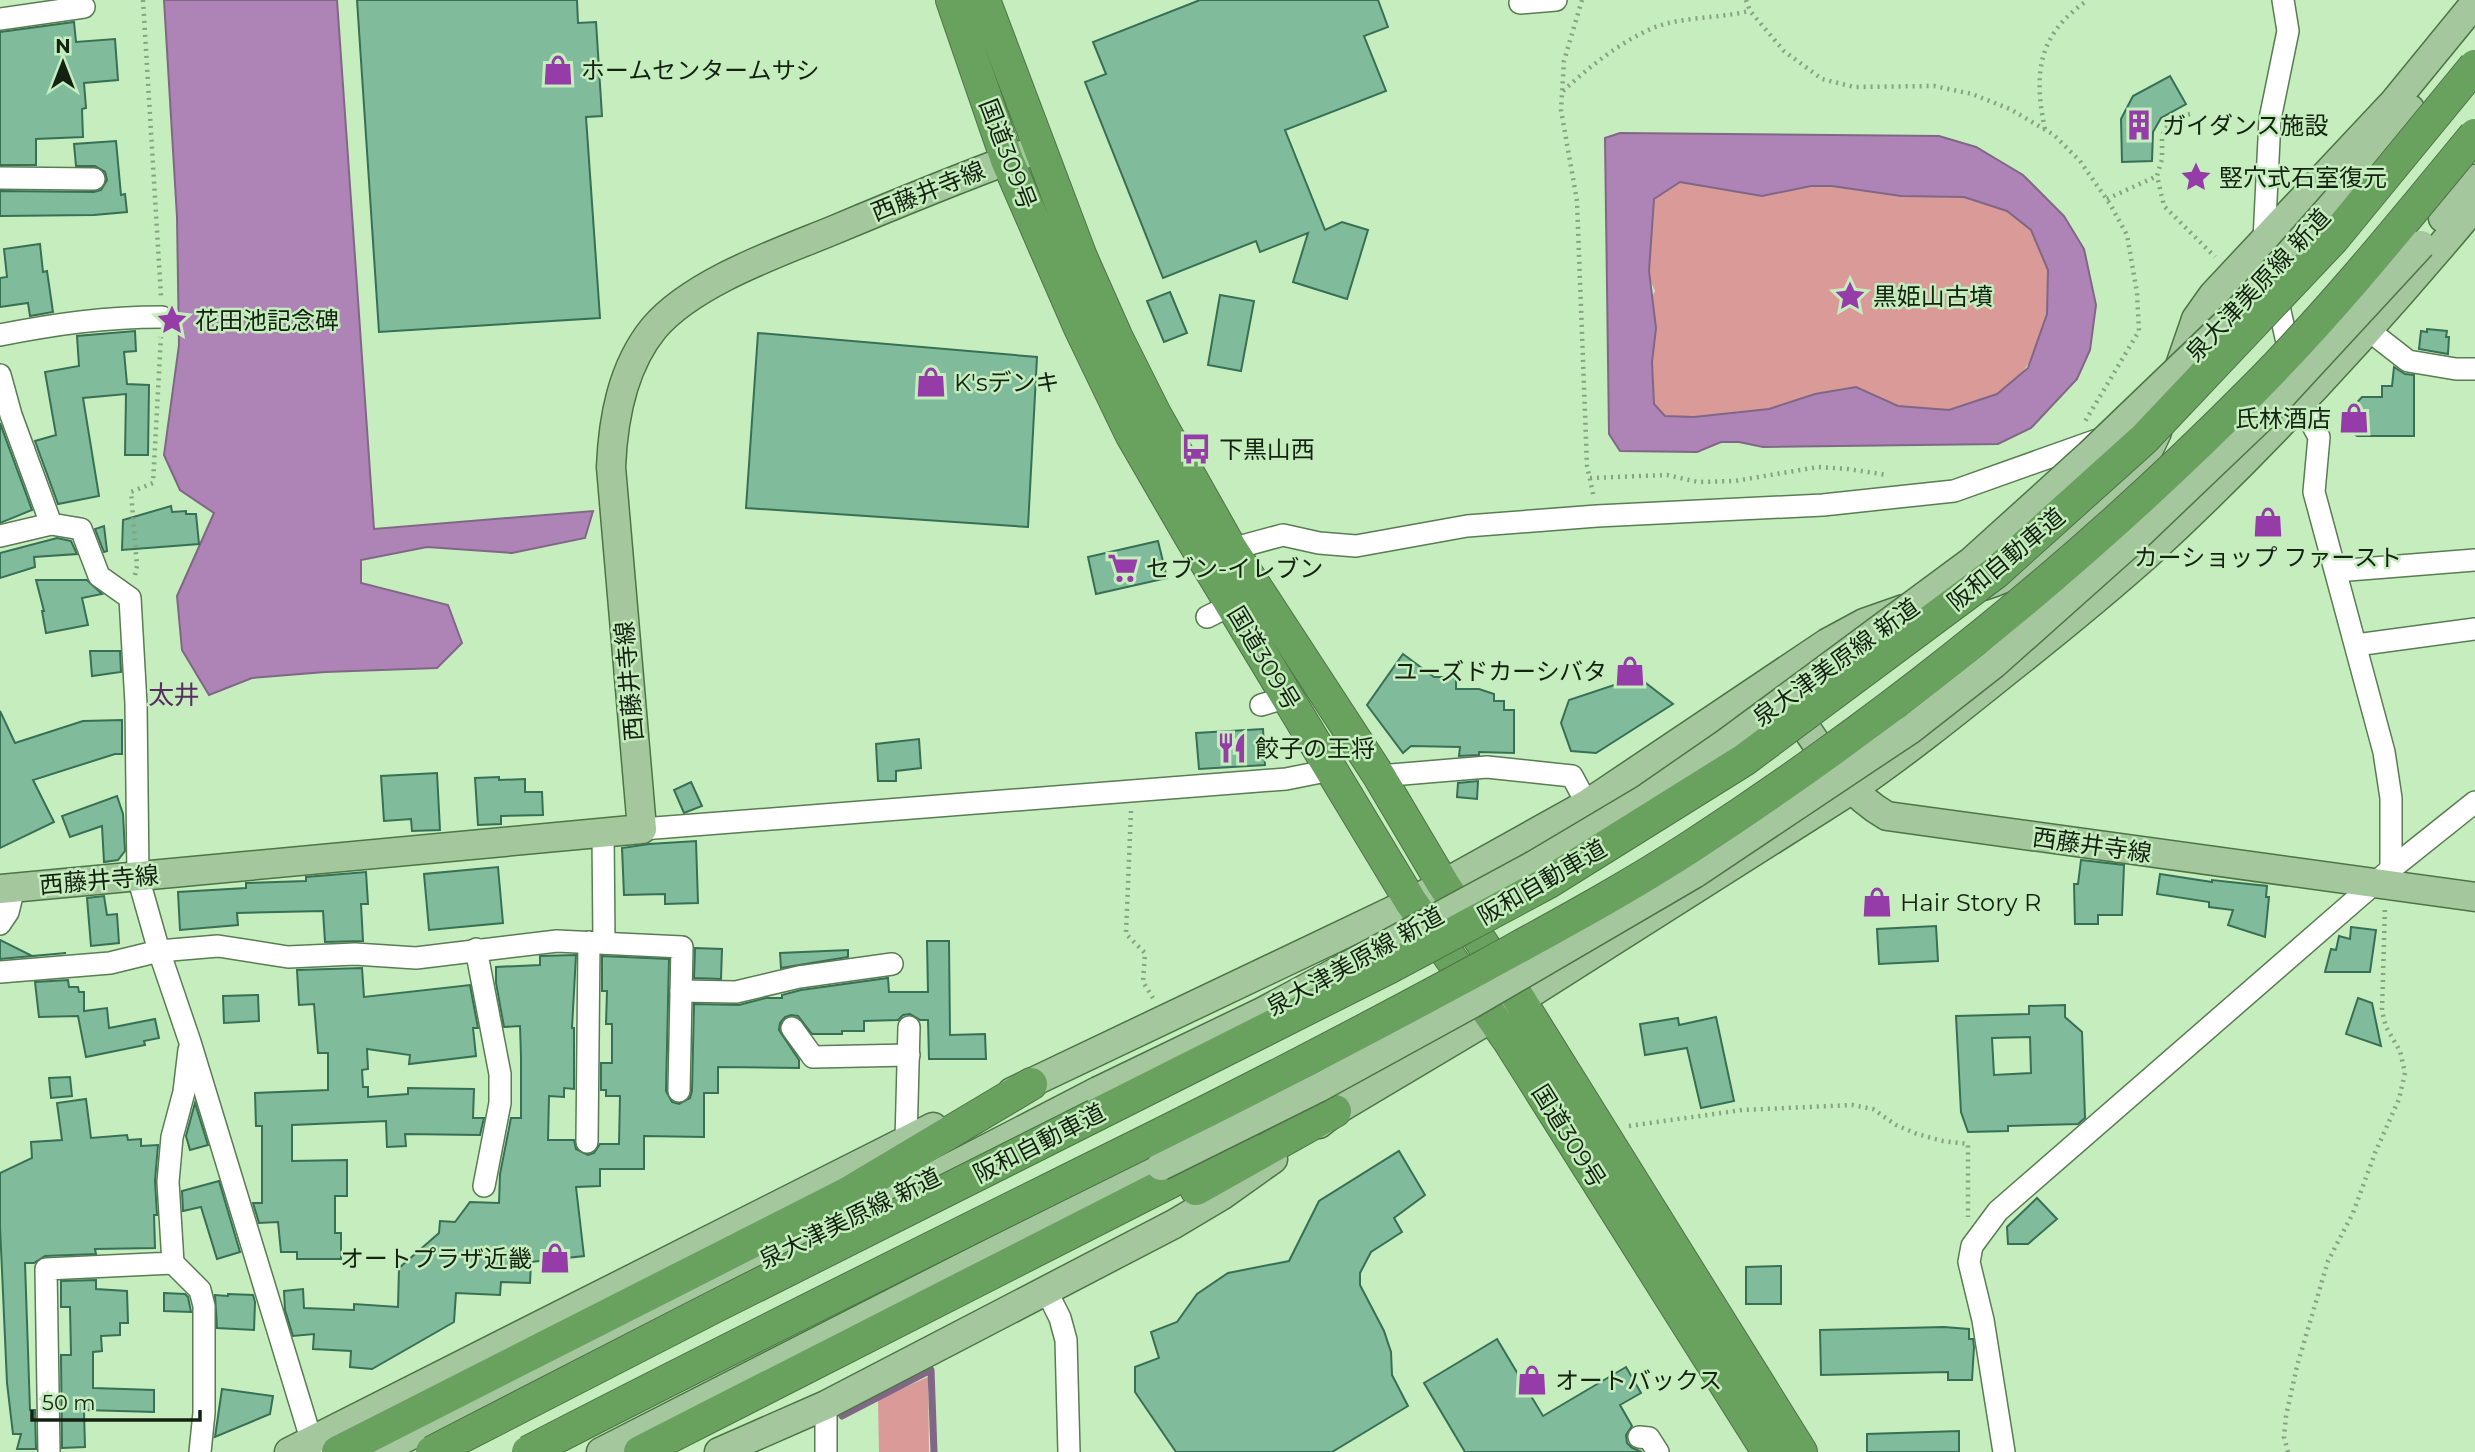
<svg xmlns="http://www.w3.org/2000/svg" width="2475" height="1452" viewBox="0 0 2475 1452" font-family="Montserrat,'Noto Sans JP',sans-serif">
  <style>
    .green { fill: #d99a98 }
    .water { fill: #ae84b7; stroke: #806785; stroke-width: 2; fill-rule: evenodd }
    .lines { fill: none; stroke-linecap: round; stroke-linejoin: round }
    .stream { stroke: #806785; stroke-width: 7 }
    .building { fill: #80bb9c; stroke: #377054; stroke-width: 2; fill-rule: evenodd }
    .minor-casing { stroke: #597c52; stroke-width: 24 }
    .major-casing { stroke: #4b7543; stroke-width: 31 }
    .highway-casing { stroke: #4b7543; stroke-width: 34 }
    .path { stroke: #84a37e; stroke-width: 4.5; stroke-dasharray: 2 5; stroke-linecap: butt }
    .minor { stroke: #fff; stroke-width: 21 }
    .major { stroke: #a5c79e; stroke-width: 28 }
    .highway { stroke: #69a15e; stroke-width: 32 }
    .major-bridge-casing { stroke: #4b7543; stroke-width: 31; stroke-linecap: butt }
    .highway-bridge-casing { stroke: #4b7543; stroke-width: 34; stroke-linecap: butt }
    .major-bridge { stroke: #a5c79e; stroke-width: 28 }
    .highway-bridge { stroke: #69a15e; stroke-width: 32 }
    .labels { text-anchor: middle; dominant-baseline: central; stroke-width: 5; stroke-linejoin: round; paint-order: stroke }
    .poi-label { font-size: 24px; fill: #142211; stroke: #c5edbd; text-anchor: start }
    .street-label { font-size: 24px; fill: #142211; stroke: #c5edbd }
    .neighbourhood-label { font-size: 26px; fill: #582d61; stroke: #c5edbd }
  </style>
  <rect width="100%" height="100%" fill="#c5edbd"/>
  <g class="green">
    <polygon points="1802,172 1972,187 2030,217 2057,264 2047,337 2006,396 1937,415 1790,407 1669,425 1639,394 1641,317 1655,291 1638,254 1649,180"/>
    <polygon points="928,1377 929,1452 879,1452 878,1399"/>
  </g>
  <g class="water">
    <polygon points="164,0 337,0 374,529 593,511 585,538 512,553 427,547 361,560 361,583 448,605 462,643 437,668 325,672 252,678 209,695 182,650 177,596 214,513 180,490 164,455 179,345 177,217"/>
    <path d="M 1620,133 L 1939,136 L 1976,147 L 2023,175 L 2064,216 L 2084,249 L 2096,305 L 2090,350 L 2077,379 L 2031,428 L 1998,444 L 1763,447 L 1739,442 L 1721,442 L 1697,452 L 1620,451 L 1609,434 L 1605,138 ZM 1680,182 L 1762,196 L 1811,186 L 1832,186 L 1901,196 L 1964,197 L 2007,211 L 2031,230 L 2048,270 L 2047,314 L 2028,368 L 1997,394 L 1949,410 L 1898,406 L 1856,387 L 1815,394 L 1769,409 L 1694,417 L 1665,416 L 1654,404 L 1652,362 L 1656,328 L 1649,271 L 1654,199 Z"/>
  </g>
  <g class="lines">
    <polyline class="stream" points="842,1416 931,1370 934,1452"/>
  </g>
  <g class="building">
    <polygon points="357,0 577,0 578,23 596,22 602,116 586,117 600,318 379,332"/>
    <polygon points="1200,0 1378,0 1388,27 1364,36 1386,91 1285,130 1325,230 1342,222 1368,230 1347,299 1293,282 1308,233 1260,252 1256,241 1163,278 1085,82 1106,74 1093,42"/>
    <polygon points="74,22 76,42 115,39 118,80 84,83 86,108 82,109 83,137 36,139 36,165 0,165 0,32"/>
    <polygon points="2170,76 2186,104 2161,118 2153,132 2152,161 2122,162 2121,119 2133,96"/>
    <polygon points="116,141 121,195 125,194 127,212 94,215 0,216 0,191 94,192 101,190 107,180 105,172 95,166 76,166 74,144"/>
    <polygon points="40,244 43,272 47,271 53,312 30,316 28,303 0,307 0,278 7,277 4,249"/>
    <polygon points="1170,292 1187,333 1164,342 1147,301"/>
    <polygon points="1220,295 1254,301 1241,371 1208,365"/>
    <polygon points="2427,329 2447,331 2446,337 2449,337 2448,354 2419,349 2421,331 2427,332"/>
    <polygon points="135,331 136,351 124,352 127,384 149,385 148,455 125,455 126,394 83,398 99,496 58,504 35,441 56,435 45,372 79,366 77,336"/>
    <polygon points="758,333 1037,357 1028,527 746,508"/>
    <polygon points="2394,367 2405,374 2414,375 2414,436 2357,436 2340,421 2362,397 2382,397 2382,386 2392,386"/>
    <polygon points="0,423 32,510 0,523"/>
    <polygon points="171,506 172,512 186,511 186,514 196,514 199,544 122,550 123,520"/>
    <polygon points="104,526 107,551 104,552 95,529"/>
    <polygon points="57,538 71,541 77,554 34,557 35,567 0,578 0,553"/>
    <polygon points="1158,541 1167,578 1096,594 1088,557"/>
    <polygon points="36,580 87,580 102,594 82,598 88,625 46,633 42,611 44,611"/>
    <polygon points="90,651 120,651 121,672 92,676"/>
    <polygon points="1403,654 1434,677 1456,677 1456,689 1479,689 1494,694 1494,701 1504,701 1504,710 1514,710 1514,753 1479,752 1479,755 1459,756 1460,747 1411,746 1403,753 1367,705"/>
    <polygon points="1638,677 1673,704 1596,753 1571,751 1561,723 1569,700"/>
    <polygon points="0,711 15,743 83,721 122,720 122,754 115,754 33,780 54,822 0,848"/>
    <polygon points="1263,729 1265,765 1199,769 1196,733"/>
    <polygon points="919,739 921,768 896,771 896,781 878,781 876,744"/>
    <polygon points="437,773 440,830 412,831 411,819 384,821 381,776"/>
    <polygon points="499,777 499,780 525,779 525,792 542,792 543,815 501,816 501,824 478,825 475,778"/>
    <polygon points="1478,781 1477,799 1457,797 1458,783"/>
    <polygon points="691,782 702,806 684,813 674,790"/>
    <polygon points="117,796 123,814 125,851 118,860 104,862 102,826 70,837 62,816"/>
    <polygon points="696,841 698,903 665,904 665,894 624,895 622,848 649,844"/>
    <polygon points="2081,860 2124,865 2122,915 2098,915 2098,924 2075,924 2074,884 2078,884"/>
    <polygon points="498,867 503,923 429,930 424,874"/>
    <polygon points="366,872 368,904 361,904 363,941 325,942 323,911 237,913 238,925 180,930 178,892 246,888 246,883 306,881 306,877"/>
    <polygon points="2160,874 2212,882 2212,880 2267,886 2266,897 2269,897 2265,937 2228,925 2233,910 2209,907 2209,902 2157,894"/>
    <polygon points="104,896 107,915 117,914 119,943 91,946 87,898"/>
    <polygon points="1936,926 1938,961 1879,964 1877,929"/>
    <polygon points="2351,927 2376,930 2370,972 2325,972 2331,949 2336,950 2339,936 2350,939"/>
    <polygon points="0,940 32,956 66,953 0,959"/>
    <polygon points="927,941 949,941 950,1035 985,1034 986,1059 929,1059 928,1020 920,1020 910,1014 903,1015 898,1020 864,1021 864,1031 842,1031 842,1034 812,1034 798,1016 791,1015 785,1017 780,1023 779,1030 799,1060 799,1068 718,1067 718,1093 704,1093 704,1137 644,1136 644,1169 600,1169 600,1186 576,1187 584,1256 531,1262 530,1283 501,1282 500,1295 456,1293 454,1322 372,1369 350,1367 351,1351 313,1349 314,1334 293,1336 285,1310 284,1291 303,1289 304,1308 354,1310 354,1304 398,1307 399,1268 439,1233 440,1221 455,1222 470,1202 499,1203 500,1174 511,1118 521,1118 521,1057 520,1026 504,1027 496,983 496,967 540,965 540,956 576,955 572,1028 574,1028 574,1089 564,1088 564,1097 549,1096 548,1140 574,1140 576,1149 588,1155 594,1153 600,1144 619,1144 620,1096 606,1096 606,1090 601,1090 601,1063 612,1063 612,1024 606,1024 607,991 602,991 602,956 669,959 666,1091 672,1102 679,1104 690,1098 692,1091 694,1004 739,1005 766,998 782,998 782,995 801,990 888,978 889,992 928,992"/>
    <polygon points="695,948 722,949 721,979 694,978"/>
    <polygon points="848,950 848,957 781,968 780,953"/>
    <polygon points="362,968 364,997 470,985 478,1028 473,1028 476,1056 409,1064 410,1055 367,1049 368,1069 362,1070 363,1087 368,1087 368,1097 408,1094 408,1088 474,1089 473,1118 484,1118 480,1135 405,1134 406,1146 387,1147 386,1121 292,1125 292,1161 347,1160 347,1196 335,1196 335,1233 341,1233 341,1259 297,1259 297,1252 281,1252 278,1222 259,1223 253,1203 262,1203 262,1126 256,1126 255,1093 328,1090 328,1053 318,1053 314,1004 299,1005 297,970"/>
    <polygon points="68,980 69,987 78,987 79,992 84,992 84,1011 107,1008 109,1028 155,1019 159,1038 144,1041 145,1045 86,1057 78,1016 39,1017 35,982"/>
    <polygon points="258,995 259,1021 224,1023 223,996"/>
    <polygon points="2358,998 2372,1003 2381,1046 2346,1034"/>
    <path d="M 2065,1005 L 2065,1017 L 2082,1032 L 2085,1118 L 2078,1124 L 2008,1126 L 2008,1131 L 1968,1132 L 1961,1112 L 1956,1016 L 2029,1014 L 2029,1006 ZM 2030,1037 L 2031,1073 L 1994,1075 L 1992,1038 Z"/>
    <polygon points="1716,1017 1734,1101 1701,1108 1687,1048 1645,1055 1640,1024 1678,1018 1679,1025"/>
    <polygon points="70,1077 72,1096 51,1098 49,1078"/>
    <polygon points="86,1099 91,1138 127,1135 128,1140 141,1139 141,1146 158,1145 155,1181 157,1215 154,1215 155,1248 95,1249 96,1254 45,1256 34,1263 25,1263 30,1410 35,1410 36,1449 17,1449 21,1434 13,1434 7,1383 0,1226 0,1173 32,1158 31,1142 62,1140 57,1103"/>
    <polygon points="195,1103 208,1145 190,1150 186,1136"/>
    <polygon points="1399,1151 1425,1195 1394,1218 1402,1232 1371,1252 1360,1273 1360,1285 1384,1331 1391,1352 1392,1375 1408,1406 1332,1452 1176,1452 1135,1392 1135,1367 1159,1358 1151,1332 1177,1322 1197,1294 1228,1273 1289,1261 1319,1201"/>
    <polygon points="219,1181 240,1252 217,1259 201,1207 183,1211 182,1191"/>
    <polygon points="2037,1198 2057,1219 2028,1244 2008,1244 2007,1227"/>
    <polygon points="1781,1266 1781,1304 1746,1304 1746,1267"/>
    <polygon points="96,1280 96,1289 127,1291 128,1323 120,1323 120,1335 101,1336 102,1351 93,1352 93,1388 154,1390 154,1412 84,1410 85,1447 62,1448 61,1355 71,1355 70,1307 61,1307 61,1281"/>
    <polygon points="164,1293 185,1294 188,1297 191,1312 164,1311"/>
    <polygon points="228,1294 253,1295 255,1302 254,1330 217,1328 215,1295 228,1296"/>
    <polygon points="1944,1327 1969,1329 1969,1339 1973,1339 1974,1347 1972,1380 1948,1380 1948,1372 1821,1375 1820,1330"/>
    <polygon points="1497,1339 1543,1416 1626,1367 1641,1393 1620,1405 1632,1426 1626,1435 1627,1443 1632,1448 1642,1452 1465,1452 1424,1383"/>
    <polygon points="222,1389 273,1396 270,1414 215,1437"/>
    <polygon points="1959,1431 1959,1452 1867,1452 1867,1434"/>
  </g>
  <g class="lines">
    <g class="minor-casing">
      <g id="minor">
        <polyline points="1520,3 1556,0"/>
        <polyline points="0,19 84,7"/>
        <polyline points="0,178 94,179"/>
        <polyline points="2266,247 2264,240 2270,119 2288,31 2283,0"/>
        <polyline points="2275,289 2291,360"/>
        <polyline points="2367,329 2408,361 2456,369 2475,369"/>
        <path d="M 0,335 C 56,324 105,317 162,317"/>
        <polyline points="0,375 11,415 51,524 81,529 99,576 130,598 136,704 138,877 159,951 190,1042 315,1452"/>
        <polyline points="2298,392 2300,402 2319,437 2314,492 2384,752 2391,798 2391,869"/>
        <polyline points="0,536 51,524"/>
        <polyline points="1231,549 1283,535 1319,543 1356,546 1467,526 1597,516 1823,505 1954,491 2103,438"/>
        <polyline points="2336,571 2475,560"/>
        <polyline points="1207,617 1231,605"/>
        <polyline points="2356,645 2475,629"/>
        <polyline points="1261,705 1288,697"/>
        <polyline points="1379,776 1487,767 1572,776 1587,804"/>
        <polyline points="642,829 1286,779 1331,770"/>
        <polyline points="603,832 604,943"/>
        <polyline points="0,924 8,912 14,888"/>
        <polyline points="476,949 500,1074 500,1103 484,1186"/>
        <polyline points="0,972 110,963 159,951 218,946 288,957 355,954 416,958 557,941 682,947 679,1091"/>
        <polyline points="681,991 736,992 799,977 892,964"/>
        <polyline points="792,1028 813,1057 909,1055"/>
        <polyline points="906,1141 909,1027"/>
        <polyline points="587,1142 589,942"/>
        <polyline points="173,1263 200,1290 204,1306 204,1413 200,1452"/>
        <polyline points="1046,1290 1060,1318 1066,1340 1069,1452"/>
        <polyline points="1639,1437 1649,1438 1658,1452"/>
        <polyline points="49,1452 46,1269 173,1263 168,1182 172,1137 184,1092 189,1050"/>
        <polyline points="826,1452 826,1405"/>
        <polyline points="2004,1452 1983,1320 1969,1262 1972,1246 1998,1211 2391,869 2475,802"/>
      </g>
    </g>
    <g class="major-casing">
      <g id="major">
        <polyline points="2351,184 2410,109"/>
        <polyline points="2443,218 2475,179"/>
        <polyline points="2176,377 2196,319 2213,295 2394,102 2475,3"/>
        <path d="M 1983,586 C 2057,562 2126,505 2157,432"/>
        <path d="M 1787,700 C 1816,741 1842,791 1887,816 L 2475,897"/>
        <path d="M 0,889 L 642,829 L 611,467 C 613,419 622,367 654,328 C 693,282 778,253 834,230 C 903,201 971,173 1041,148"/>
        <polyline points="1012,1092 1411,902 1587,804 1827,643 1864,623 1904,609"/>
        <path d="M 1319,1124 L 1335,1111 L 1493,1017 L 1851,790 C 1905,753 1956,712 2007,671 C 2055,633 2103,594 2149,553 C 2265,446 2374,327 2475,206"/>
        <polyline points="289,1452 933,1127"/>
        <polyline points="377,1452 922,1182 1098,1091"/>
        <polyline points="601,1452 1161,1166"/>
        <polyline points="719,1452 826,1405 1174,1224 1221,1196 1273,1159"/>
      </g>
    </g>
    <g class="highway-casing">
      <g id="highway">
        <polyline points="952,0 1007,160 1080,328 1131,434 1190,536 1411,902 1509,1041 1768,1452"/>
        <polyline points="984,0 1081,257 1116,336 1155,414 1231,549 1379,776 1443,884 1519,999 1801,1452"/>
        <polyline points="1196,1189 1335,1111"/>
        <polyline points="338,1452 848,1193 1031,1084"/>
        <polyline points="640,1452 1170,1182 1243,1136"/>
      </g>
    </g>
    <g class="path">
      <polyline points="143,0 161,296"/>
      <polyline points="1582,0 1564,61 1561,110 1577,201 1587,466 1594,498"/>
      <polyline points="1746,0 1750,11 1784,51 1822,79 1854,87 1934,86 1972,94 2010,109 2054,135 2080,161 2110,204 2127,235 2137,293 2139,331 2084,423"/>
      <path d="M 1563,91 C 1589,67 1620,42 1653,28 C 1683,16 1718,19 1749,11"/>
      <polyline points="2190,114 2171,119 2162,136 2162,159 2157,176 2164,206 2215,257"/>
      <path d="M 2045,129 C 2033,73 2038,34 2088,0"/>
      <polyline points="2107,199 2157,176"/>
      <polyline points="1590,478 1667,475 1698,482 1735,481 1818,467 1848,469 1887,475"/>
      <polyline points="135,575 137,566 131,492 153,483 161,336"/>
      <polyline points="1131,811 1126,934 1145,953 1143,982 1153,998"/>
      <polyline points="1629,1126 1742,1110 1852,1105 1873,1109 1896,1125 1917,1134 1943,1141 1968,1144 1968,1217"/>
      <polyline points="2288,1452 2284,1437 2286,1416 2297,1366 2328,1261 2353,1213 2375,1153 2399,1099 2405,1073 2400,1051 2386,1027 2382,1011 2385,906"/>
    </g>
    <use href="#minor" class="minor"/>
    <use href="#major" class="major"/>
    <use href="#highway" class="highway"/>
    <g class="major-bridge-casing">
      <g id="major-bridge">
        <polyline points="1098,1091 1264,1011 1534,865 1645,799 1726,743 1972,561 2089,455 2241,309 2351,184"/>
        <polyline points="1161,1166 1320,1087 1473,1003 1694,874 1911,729 1994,664 2132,541 2264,415 2421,245"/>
      </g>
    </g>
    <g class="highway-bridge-casing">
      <g id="highway-bridge">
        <polyline points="432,1452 712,1308 1390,967 1547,883 1744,760 1995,573 2144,439 2333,239 2475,66"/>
        <path d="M 528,1452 C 737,1344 947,1240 1157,1136 C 1268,1081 1377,1024 1486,965 C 1555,927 1626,889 1692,846 C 1896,713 2085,560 2256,387 C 2334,308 2404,221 2475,135"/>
      </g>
    </g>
    <use href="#major-bridge" class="major-bridge"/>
    <use href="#highway-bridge" class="highway-bridge"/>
  </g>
  <defs>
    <g id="shop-bare" transform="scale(2.415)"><path d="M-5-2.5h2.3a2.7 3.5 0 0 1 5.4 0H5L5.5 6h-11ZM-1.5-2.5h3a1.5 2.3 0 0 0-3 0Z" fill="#963ca8" stroke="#c5edbd" stroke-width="2.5" paint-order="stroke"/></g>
    <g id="building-bare" transform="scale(2.415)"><path d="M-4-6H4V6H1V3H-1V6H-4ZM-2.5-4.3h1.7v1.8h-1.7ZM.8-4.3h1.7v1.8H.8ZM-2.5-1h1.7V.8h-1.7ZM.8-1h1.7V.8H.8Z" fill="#963ca8" stroke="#c5edbd" stroke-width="2.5" paint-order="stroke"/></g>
    <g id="sight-bare" transform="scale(2.415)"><path d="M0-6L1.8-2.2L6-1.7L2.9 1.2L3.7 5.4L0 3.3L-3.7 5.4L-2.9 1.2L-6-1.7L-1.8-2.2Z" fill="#963ca8" stroke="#c5edbd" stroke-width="2.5" paint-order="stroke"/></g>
    <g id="bus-bare" transform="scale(2.415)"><path d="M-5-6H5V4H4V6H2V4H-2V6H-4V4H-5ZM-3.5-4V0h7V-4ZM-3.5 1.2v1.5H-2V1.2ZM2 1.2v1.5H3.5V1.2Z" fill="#963ca8" stroke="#c5edbd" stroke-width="2.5" paint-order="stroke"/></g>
    <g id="supermarket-bare" transform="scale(2.415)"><path d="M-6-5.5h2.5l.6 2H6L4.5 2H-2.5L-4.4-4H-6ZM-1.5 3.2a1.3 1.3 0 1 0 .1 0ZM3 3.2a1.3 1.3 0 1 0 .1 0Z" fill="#963ca8" stroke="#c5edbd" stroke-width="2.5" paint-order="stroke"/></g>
    <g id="restaurant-bare" transform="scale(2.415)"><path d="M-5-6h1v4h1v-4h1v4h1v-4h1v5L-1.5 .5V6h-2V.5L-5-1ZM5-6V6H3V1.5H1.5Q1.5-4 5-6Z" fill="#963ca8" stroke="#c5edbd" stroke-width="2.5" paint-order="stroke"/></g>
  </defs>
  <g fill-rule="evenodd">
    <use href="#shop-bare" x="558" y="70"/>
    <use href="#building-bare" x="2139" y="125"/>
    <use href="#sight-bare" x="2196" y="177"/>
    <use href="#sight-bare" x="1850" y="296"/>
    <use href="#sight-bare" x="172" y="320"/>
    <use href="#shop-bare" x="931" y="382"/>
    <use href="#shop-bare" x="2354" y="418"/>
    <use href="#bus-bare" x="1196" y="449"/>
    <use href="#shop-bare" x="2268" y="522"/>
    <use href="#supermarket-bare" x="1123" y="568"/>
    <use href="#shop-bare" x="1630" y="671"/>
    <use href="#restaurant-bare" x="1232" y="748"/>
    <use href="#shop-bare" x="1877" y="902"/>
    <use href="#shop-bare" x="555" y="1258"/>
    <use href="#shop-bare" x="1532" y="1380"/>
  </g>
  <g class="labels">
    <g class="poi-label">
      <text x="581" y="70">ホームセンタームサシ</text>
      <text x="2162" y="125">ガイダンス施設</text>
      <text x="2219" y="177">竪穴式石室復元</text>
      <text x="1873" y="296">黒姫山古墳</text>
      <text x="195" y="320">花田池記念碑</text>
      <text x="954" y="382">K'sデンキ</text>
      <text x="2331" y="418" text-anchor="end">氏林酒店</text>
      <text x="1219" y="449">下黒山西</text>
      <text x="2268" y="557" text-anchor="middle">カーショップ ファースト</text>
      <text x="1146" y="568">セブン-イレブン</text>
      <text x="1607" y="671" text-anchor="end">ユーズドカーシバタ</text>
      <text x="1255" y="748">餃子の王将</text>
      <text x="1900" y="902">Hair Story R</text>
      <text x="532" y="1258" text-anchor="end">オートプラザ近畿</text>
      <text x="1555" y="1380">オートバックス</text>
    </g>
    <g class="street-label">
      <text transform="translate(1008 154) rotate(69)">国道309号</text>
      <text transform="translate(928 191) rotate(-22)">西藤井寺線</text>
      <text transform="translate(2258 285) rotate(-47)">泉大津美原線 新道</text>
      <text transform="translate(2006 559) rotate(-40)">阪和自動車道</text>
      <text transform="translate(1264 658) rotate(59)">国道309号</text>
      <text transform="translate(1836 662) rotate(-36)">泉大津美原線 新道</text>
      <text transform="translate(629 681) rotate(-95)">西藤井寺線</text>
      <text transform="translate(2092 845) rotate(8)">西藤井寺線</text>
      <text transform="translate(99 880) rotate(-5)">西藤井寺線</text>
      <text transform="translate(1542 882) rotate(-30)">阪和自動車道</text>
      <text transform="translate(1355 961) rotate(-29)">泉大津美原線 新道</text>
      <text transform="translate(1569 1136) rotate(58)">国道309号</text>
      <text transform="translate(1039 1143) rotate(-27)">阪和自動車道</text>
      <text transform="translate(850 1218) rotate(-26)">泉大津美原線 新道</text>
    </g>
    <g class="neighbourhood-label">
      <text x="174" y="695">太井</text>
    </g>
  </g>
  <g transform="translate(63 63)" stroke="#c5edbd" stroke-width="5" paint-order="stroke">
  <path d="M0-5L12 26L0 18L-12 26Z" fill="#142211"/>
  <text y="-10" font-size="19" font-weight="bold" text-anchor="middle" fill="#142211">N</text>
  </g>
  <path d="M32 1410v10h168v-10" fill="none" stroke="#142211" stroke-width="3.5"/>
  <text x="42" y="1410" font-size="21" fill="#142211" stroke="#c5edbd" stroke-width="5" paint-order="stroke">50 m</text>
</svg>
